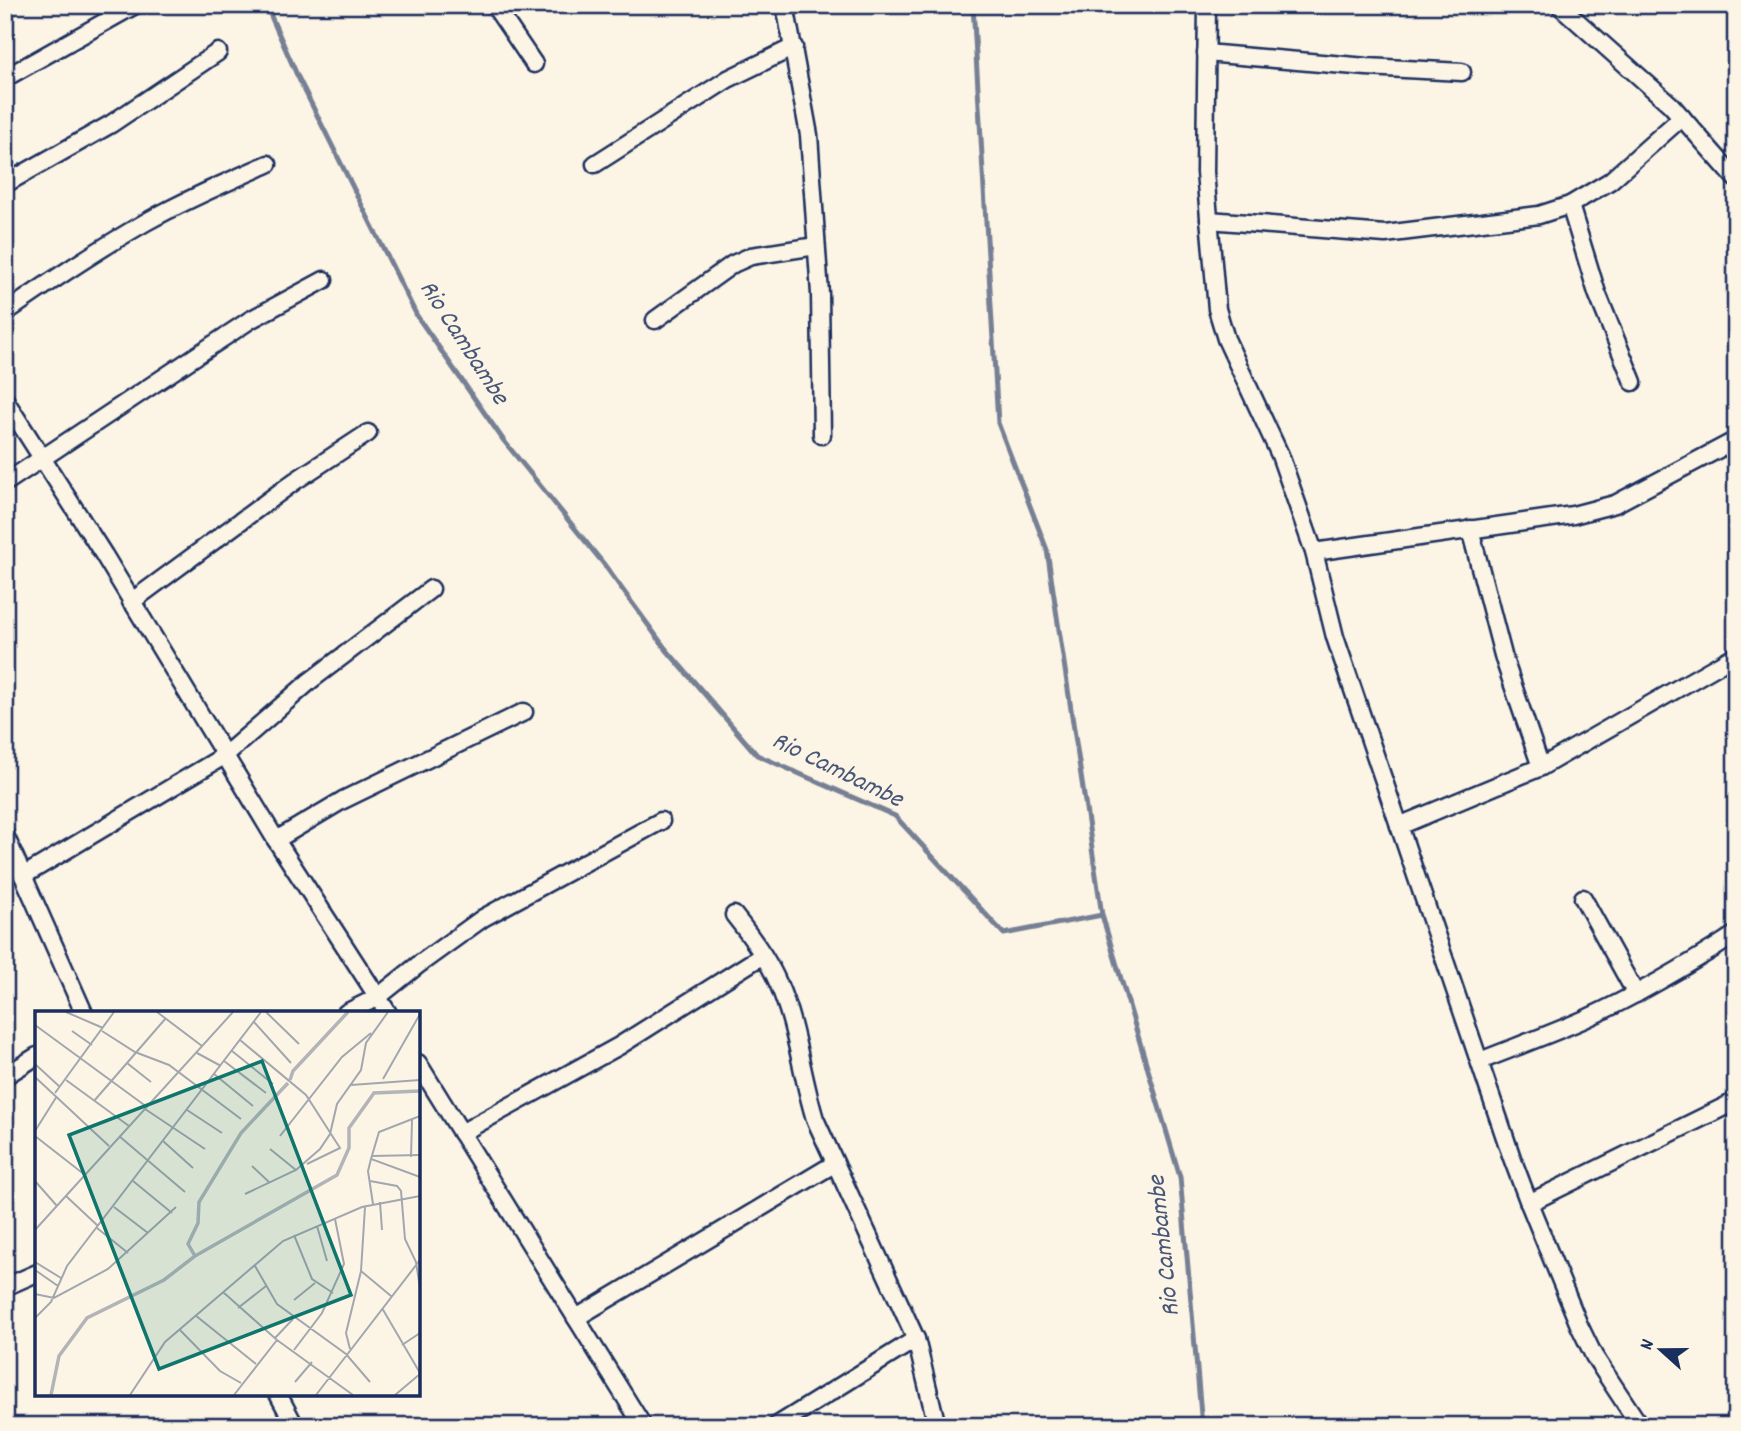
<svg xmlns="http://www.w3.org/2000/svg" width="1741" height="1431" viewBox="0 0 1741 1431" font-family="Dekko,sans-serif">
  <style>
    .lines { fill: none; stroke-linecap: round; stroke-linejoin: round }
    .stream { stroke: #767f94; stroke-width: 5 }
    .minor-casing { stroke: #1b2f5e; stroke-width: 21 }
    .minor { stroke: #fcf5e5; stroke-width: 16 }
    .labels { text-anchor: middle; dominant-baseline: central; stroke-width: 5; stroke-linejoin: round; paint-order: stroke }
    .water-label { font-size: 26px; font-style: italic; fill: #485779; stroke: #fcf5e5 }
    .inset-river { fill: none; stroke: #b2b4b8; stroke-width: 3.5 }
    .inset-road { fill: none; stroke: #a2a6af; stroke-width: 2 }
    .view { fill: #0f766e; fill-opacity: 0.15; stroke: #0f766e; stroke-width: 3.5 }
    .inset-edge { fill: none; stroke: #1b2f5e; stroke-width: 3.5 }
  </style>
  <rect width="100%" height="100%" fill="#fcf5e5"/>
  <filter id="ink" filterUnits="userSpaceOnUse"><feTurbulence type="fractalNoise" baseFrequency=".0143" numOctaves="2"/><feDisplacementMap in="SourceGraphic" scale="14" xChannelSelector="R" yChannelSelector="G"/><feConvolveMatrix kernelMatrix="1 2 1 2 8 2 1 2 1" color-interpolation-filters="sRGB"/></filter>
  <g filter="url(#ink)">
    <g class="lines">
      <g class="stream">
        <polyline points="266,5 297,75 417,316 504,441 603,563 665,648 757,755 895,816 1004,934 1102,915 1180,1177 1202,1426"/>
        <polyline points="973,5 998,423 1047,550 1102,915"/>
      </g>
      <g class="minor-casing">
        <g id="minor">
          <polyline points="494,5 534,64"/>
          <polyline points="785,5 809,135 820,294 822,435"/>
          <polyline points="1207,5 1205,172 1217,309 1226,339 1280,455 1314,552 1335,637 1512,1158 1529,1203 1579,1325 1594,1356 1640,1426"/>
          <polyline points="1559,5 1671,105 1736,179"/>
          <polyline points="1206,53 1367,67 1462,72"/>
          <polyline points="5,78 135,5"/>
          <polyline points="595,164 728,79 794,47"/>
          <polyline points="5,184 111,124 218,52"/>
          <polyline points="1570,205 1597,293 1633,382"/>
          <polyline points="1209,220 1385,234 1539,215 1570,205 1610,181 1682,117"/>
          <path d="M 5,313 C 51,281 97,250 146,222 C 185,200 227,182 268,164"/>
          <polyline points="655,320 733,264 751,256 816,246"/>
          <polyline points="5,400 104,555 276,840 388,1013"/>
          <polyline points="5,483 250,320 324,280"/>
          <polyline points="1470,529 1504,659 1541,767"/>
          <polyline points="1314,552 1573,515 1615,504 1736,440"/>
          <polyline points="131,602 295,481 368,433"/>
          <polyline points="1399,826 1541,767 1736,655"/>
          <polyline points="5,835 84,1013"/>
          <polyline points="276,840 343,800 524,712"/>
          <polyline points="23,876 224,756 310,681 431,589"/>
          <polyline points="1583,898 1636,994"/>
          <path d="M 734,915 C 750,935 768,959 778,983 C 797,1026 801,1074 815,1119 L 916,1339 L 937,1426"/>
          <polyline points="346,1013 378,997 418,965 483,918 661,821"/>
          <path d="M 1480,1061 C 1515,1047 1551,1034 1585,1019 C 1638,995 1687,966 1736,934"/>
          <polyline points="418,1063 643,1426"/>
          <polyline points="5,1076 37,1056"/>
          <polyline points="461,1133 619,1046 763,955"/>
          <polyline points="1529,1203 1736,1101"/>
          <polyline points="5,1287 37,1273"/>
          <polyline points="576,1318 834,1164"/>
          <polyline points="278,1394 295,1426"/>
          <polyline points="776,1426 916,1339"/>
        </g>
      </g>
      <use href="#minor" class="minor"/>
    </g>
  </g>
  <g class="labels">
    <g class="water-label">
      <text transform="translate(463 343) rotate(57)">Rio Cambambe</text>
      <text transform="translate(837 771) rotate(26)">Rio Cambambe</text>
      <text transform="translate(1165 1246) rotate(-96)">Rio Cambambe</text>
    </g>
  </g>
  <g transform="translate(35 1011)">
    <rect width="385" height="385" fill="#fcf5e5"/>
    <path class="inset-river" d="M 255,69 L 258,60 L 313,1M 160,245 L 302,164 L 314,137 L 314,117 L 339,82 L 385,80M 16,384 L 24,345 L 52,307 L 129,269 L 160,245 L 153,233 L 163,212 L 164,191 L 206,122 L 253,72"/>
    <path class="inset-road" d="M 31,1 L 68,17M 122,1 L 167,35M 231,1 L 264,33M 218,10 L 256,52M 0,14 L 112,96M 37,20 L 57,34M 67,20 L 100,41 L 134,54 L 206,108M 205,29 L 271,84 L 305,137 L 272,153M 197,40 L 238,73M 162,42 L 186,55M 189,50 L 231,82M 92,52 L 116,71M 0,53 L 25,76M 179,63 L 218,95M 0,66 L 74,135M 348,68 L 385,3M 31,69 L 94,115M 316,74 L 385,69M 20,82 L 79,1M 59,90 L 131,7M 110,98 L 170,138M 152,99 L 187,122M 385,105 L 344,121 L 336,148 L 385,166M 0,120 L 22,85M 0,125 L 50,164M 84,125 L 150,181M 245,125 L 307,46 L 336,22M 128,130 L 158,157M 235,138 L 261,159M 337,145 L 385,144M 376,146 L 377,109M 336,148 L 333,160 L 338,193M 217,155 L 235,172M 0,170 L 22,195M 98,170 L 137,202M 335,170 L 362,175 L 366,180 L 370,228 L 381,251 L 385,277M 210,183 L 261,159 L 285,138 L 295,123 L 302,93 L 326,59 L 331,32 L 353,1M 31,185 L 63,215M 345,191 L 347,219M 79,196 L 113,222M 282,215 L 292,250M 62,217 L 93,242M 0,219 L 198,1M 259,224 L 277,268 L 298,282M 0,251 L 26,267M 220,255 L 242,293 L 311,343 L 335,371M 0,259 L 23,275M 326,260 L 356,285M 188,281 L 242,329 L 318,384M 0,283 L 19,287 L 73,258 L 141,196M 259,289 L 280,272M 203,297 L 231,275M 347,297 L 385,362M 160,304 L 221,353M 0,307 L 16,291 L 32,255 L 226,1M 144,318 L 185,360 L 206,372M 240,327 L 258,308M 367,334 L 385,322M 315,338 L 311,322 L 326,260 L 330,196M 259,339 L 287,302 L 309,253 L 300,208M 260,371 L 277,351M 95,384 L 130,331 L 248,230 L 327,196 L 385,185M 199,384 L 242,329M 281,384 L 385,249M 360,384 L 385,363"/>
    <path class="view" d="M 227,50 L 316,284 L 124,358 L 34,124 Z"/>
    <rect width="385" height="385" class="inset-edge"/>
  </g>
  <rect width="1741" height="1431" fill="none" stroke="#fcf5e5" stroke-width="28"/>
  <rect x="14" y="14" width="1713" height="1403" fill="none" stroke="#1b2f5e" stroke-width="2.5" filter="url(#ink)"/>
  <g transform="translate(1661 1350) rotate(291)" stroke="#fcf5e5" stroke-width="5" paint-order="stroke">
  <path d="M0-5L12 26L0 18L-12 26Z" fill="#1b2f5e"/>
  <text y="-10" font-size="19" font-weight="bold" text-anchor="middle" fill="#1b2f5e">N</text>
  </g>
</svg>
